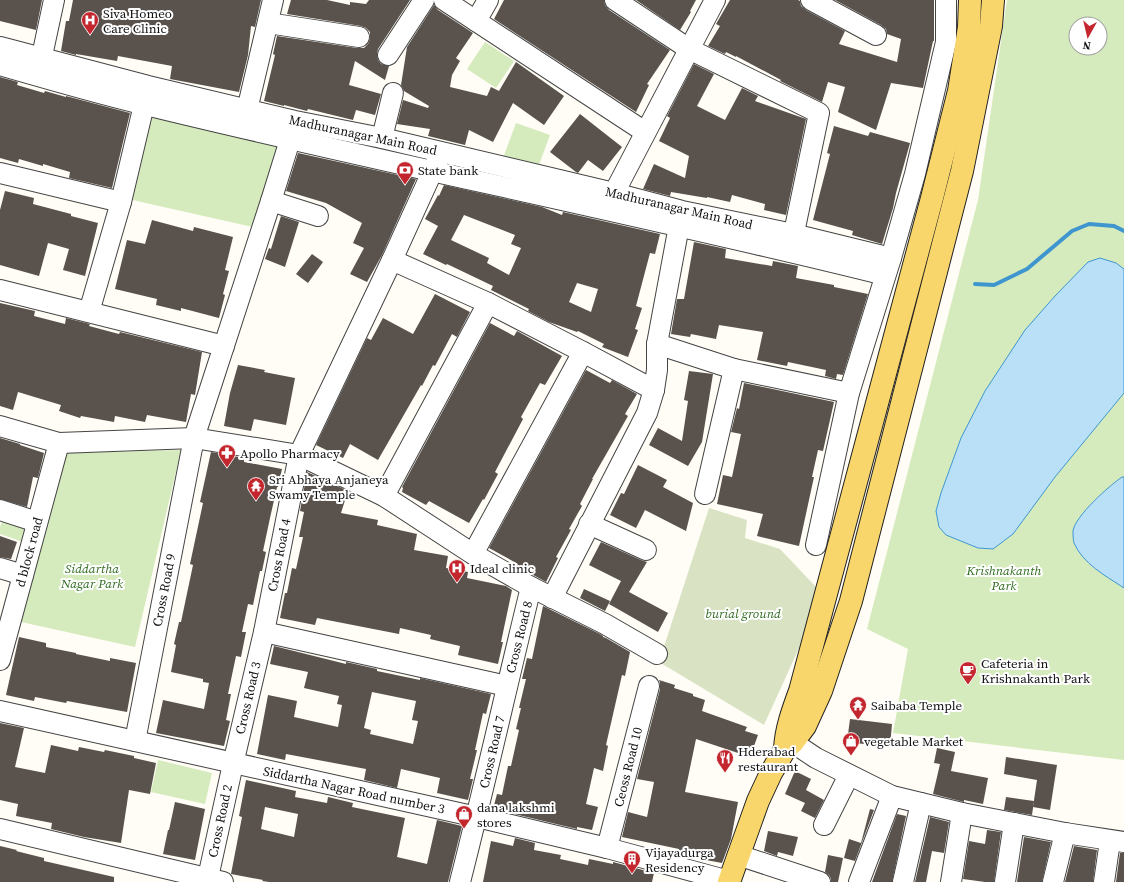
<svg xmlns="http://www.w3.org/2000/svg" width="1124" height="882" viewBox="0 0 1124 882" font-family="'Source Serif 4',serif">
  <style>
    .green { fill: #d5ebbd; fill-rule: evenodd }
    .cemetery { fill: #d9e3c4 }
    .water { fill: #b9e0f7; stroke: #3f96cf }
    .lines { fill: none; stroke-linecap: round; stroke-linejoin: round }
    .stream { stroke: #3f96cf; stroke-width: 4 }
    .building { fill: #5a524d; fill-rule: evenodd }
    .minor-casing { stroke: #444; stroke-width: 22 }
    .major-casing { stroke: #222; stroke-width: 24 }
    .minor { stroke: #fff; stroke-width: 20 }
    .major { stroke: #f9d66b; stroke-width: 22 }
    .labels { text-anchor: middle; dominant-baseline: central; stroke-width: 4; stroke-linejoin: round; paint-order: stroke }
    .poi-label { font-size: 13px; fill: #111; stroke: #fff; text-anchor: start }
    .street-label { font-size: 13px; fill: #111; stroke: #fff }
    .park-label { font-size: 13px; font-style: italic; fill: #2f6b1f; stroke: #fff }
  </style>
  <rect width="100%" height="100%" fill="#fffdf5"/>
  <g class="green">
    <path d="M 1007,0 L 1124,0 L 1124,760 L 893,733 L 908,649 L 867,629 L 978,200 ZM 1076,24 L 1100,24 L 1100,48 L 1076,48 Z"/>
    <polygon points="485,42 514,61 496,88 467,69"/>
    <polygon points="153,99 287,129 257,228 128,199"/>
    <polygon points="516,123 550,135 536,173 502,161"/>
    <polygon points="181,450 135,647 21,622 65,453"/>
    <polygon points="3,518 31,527 26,543 0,534 0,527"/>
    <polygon points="158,760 212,773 205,804 151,792"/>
  </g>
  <polygon class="cemetery" points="709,508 747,520 745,538 780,549 817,588 804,637 764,725 659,662"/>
  <g class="water">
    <polygon points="1100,258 1116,263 1124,269 1124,393 1055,477 1013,534 993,549 978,548 946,535 939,527 936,511 941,493 961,438 985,391 1025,330 1055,296 1088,262"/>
    <path d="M 1122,477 L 1124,477 L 1124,588 C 1106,576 1083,564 1074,543 C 1073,540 1073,534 1073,531 C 1075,516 1109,486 1122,477 Z"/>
  </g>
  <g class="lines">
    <polyline class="stream" points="975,284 994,285 1027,269 1072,231 1089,224 1114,226 1124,231"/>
  </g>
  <g class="building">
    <polygon points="0,0 42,0 36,30 0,21"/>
    <polygon points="73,0 261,0 255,27 251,26 248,55 239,92 170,79 172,66 118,56 117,61 76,54 76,55 61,51 66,21 69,21"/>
    <polygon points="291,0 327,0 350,5 350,2 366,4 369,0 410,0 378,49 377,54 378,60 381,64 389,66 385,80 355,61 349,85 381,94 375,115 356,110 353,120 308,109 307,111 284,105 284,106 264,101 275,55 273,54 277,36 357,48 364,48 368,44 370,39 370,32 366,28 361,26 287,14"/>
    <polygon points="504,0 604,0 605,5 609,10 670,50 647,84 649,85 636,112 494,19"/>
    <polygon points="636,0 696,0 690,11 691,12 680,30"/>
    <polygon points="730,0 798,0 800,1 801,6 806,10 845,31 839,44 897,62 901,39 887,34 886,29 881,25 835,0 934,0 934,41 933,41 923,88 891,83 876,130 838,112 845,87 828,82 822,102 780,81 781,80 736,56 736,57 726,52 725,54 708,46 720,26 716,24"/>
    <polygon points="434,5 438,10 473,33 456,58 460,61 452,75 450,87 487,96 491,87 499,91 516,62 564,96 544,125 513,103 493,142 469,130 465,145 428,136 430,129 397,124 403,100 428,108 429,106 404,91 401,85 407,47"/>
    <polygon points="694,64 714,74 697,106 725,120 742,88 758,96 755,101 806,119 786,215 764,210 765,204 732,195 730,202 707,197 707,198 671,192 670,196 643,189 654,164 685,178 689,156 659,141 670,118 667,116"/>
    <polygon points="0,77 18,82 17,85 44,93 45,91 66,97 66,96 130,113 112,188 69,178 70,172 43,164 43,166 19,159 18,163 0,158"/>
    <polygon points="580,114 622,147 603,171 588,160 578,173 576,172 550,152"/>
    <polygon points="834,126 868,136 870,132 910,143 896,193 893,208 882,244 852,235 853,231 813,220 830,154 827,153"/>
    <polygon points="298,153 416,179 382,255 367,282 350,274 364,248 353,243 362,223 326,203 286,191"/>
    <path d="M 444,185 L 542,207 L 562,215 L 563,212 L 660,234 L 655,254 L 650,253 L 636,306 L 642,308 L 635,329 L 638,330 L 628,357 L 602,347 L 604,344 L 578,331 L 577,332 L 549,322 L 528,311 L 529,309 L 491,290 L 493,286 L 447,264 L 446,265 L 423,254 L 438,226 L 425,219 L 438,195 L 439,196 ZM 464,215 L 515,235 L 511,244 L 521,248 L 509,275 L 487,263 L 489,258 L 451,240 ZM 577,283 L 598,289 L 591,312 L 569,302 Z"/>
    <polygon points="5,191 34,198 33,204 71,214 71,216 98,223 85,276 63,270 69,249 48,243 39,276 0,265 0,210"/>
    <polygon points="281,216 299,222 285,267 265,259 269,248 271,249"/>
    <polygon points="152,220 193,231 194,227 233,237 225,270 229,271 223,294 225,295 219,318 181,308 181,311 156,305 157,299 115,289 127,240 145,244"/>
    <polygon points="694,242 726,249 725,258 772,266 773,261 798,266 796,278 834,285 834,287 868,294 843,375 837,374 836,379 825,376 826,370 788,362 787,366 757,360 763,332 719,325 716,339 691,334 690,337 671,334 677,299 684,299"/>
    <polygon points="312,254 323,262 308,283 296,274"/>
    <polygon points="435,294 470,312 457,337 452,334 435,366 433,365 422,386 421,385 378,460 350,444 343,458 316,445 367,338 371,340 383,318 413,334"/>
    <polygon points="0,303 35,311 34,316 65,324 66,318 90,324 89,326 119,334 120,332 202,352 195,395 191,394 186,422 147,415 145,422 115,416 114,422 81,416 80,418 59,411 61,405 18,392 13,410 0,406"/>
    <polygon points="490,323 514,336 517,331 562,356 545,385 540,383 521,417 523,419 495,472 498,474 484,500 483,499 469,523 429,501 426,505 402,492 403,488 402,487"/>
    <polygon points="238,365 265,370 264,372 295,378 286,425 254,419 251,431 224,426 230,393"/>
    <polygon points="586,370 610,383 612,380 637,394 625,414 628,416 592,479 593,479 580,504 582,506 569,529 571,530 556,557 558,558 546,582 517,566 518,564 489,548"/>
    <polygon points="689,371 713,374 702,442 688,466 649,445 658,428 682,441 688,401 684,400"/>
    <polygon points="744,383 834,402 823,451 818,450 812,477 814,477 799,546 757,536 763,514 717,504 723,475 732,477 741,434 731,432 737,408 739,409"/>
    <polygon points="0,438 20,444 20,445 44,453 38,478 33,477 27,507 0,499"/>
    <polygon points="211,452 244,458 244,462 282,469 278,487 277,487 270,518 263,551 266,552 262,571 260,571 253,605 248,604 242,632 246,632 241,657 236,656 228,694 231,694 226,720 230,721 224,746 156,733 163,700 204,709 209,683 203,682 203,679 171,672 176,645 174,644 179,622 181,622 193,565 190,564 203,503 200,502"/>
    <polygon points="638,465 667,480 663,487 693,503 686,531 645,510 636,528 610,515 621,493 624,494"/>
    <polygon points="307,472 348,491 341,513 378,520 377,525 417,534 414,550 448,556 446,568 468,572 467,578 506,586 512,590 501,642 503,642 498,664 458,655 460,646 430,639 431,635 400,628 399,634 317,618 315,625 280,618 285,593 287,593 292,568 296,569 303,537 299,537 304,512 300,511"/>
    <polygon points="0,536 17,542 11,559 0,557"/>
    <polygon points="601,542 641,560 647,562 629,592 668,613 658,632 609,604 621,581 589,565"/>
    <polygon points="584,589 610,601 605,611 580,598"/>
    <polygon points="543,606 600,634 603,636 603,637 606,638 630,652 625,676 622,675 606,745 608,746 603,771 594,768 586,804 598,807 592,830 577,827 577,829 493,809 497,794 502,795 508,766 511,766 519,730 516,729 521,708 519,708 526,679 522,679 527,658 532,659"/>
    <polygon points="19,637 46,643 46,647 76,653 76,654 110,661 110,658 136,663 127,712 67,701 66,703 35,697 34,701 6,695"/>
    <path d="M 274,646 L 346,664 L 346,662 L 377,669 L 377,671 L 420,680 L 420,678 L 491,694 L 486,714 L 483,713 L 475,750 L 477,750 L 470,779 L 473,779 L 468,800 L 437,793 L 440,778 L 401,769 L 397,788 L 364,780 L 366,769 L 286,754 L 285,760 L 257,754 L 268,695 L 297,701 L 294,717 L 338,727 L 342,705 L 337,704 L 339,696 L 304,688 L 308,672 L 270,664 ZM 372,692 L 416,701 L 412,720 L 418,721 L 413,744 L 370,734 L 371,730 L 364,728 Z"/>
    <polygon points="659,680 675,685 674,688 693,694 693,696 705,700 702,711 747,727 745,731 758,735 750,757 696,739 685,792 738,802 731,839 722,863 706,860 706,857 679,852 679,849 622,837 628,812 647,817 654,782 637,779 660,689 660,683"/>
    <polygon points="850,719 892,724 890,747 847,742"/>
    <polygon points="0,723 24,728 15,767 45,773 51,745 78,751 79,747 104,752 105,750 134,756 134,758 156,763 150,794 129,790 121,843 84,837 51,829 52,823 16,816 18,804 0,800"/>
    <polygon points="937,748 955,752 951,771 988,778 983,804 964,800 964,802 933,794 940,764 934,763"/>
    <polygon points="1006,757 1057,765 1050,810 1033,807 1037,780 1004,774"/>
    <polygon points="795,771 811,779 806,790 824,800 815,818 801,811 805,803 785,794"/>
    <path d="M 246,780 L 296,791 L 295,797 L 327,803 L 328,797 L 353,803 L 352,807 L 405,818 L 397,857 L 427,864 L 437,820 L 462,826 L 448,882 L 269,882 L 262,881 L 263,880 L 231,874 L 242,817 L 239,816 ZM 265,807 L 298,814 L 294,837 L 261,829 Z"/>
    <polygon points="1006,797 1034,801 1032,815 1004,810"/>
    <polygon points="175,802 205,809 195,860 163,854 168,830 169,830"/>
    <polygon points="870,809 874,810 855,861 844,858 849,839 861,843"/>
    <polygon points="897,814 906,816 892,882 872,882"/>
    <polygon points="930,817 949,822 944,853 932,851 926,882 915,882"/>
    <polygon points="987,830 1001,832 994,882 985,882 963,879 969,841 985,844"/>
    <polygon points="768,831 798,837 793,856 778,852 777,856 764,851"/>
    <polygon points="1024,837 1051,842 1042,882 1017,882"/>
    <polygon points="515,838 535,843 534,850 561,855 560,859 588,865 589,859 613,864 613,862 654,873 652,882 483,882 491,841 513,846"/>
    <polygon points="0,846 17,850 16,851 44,858 44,861 114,877 114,882 0,882"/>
    <polygon points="1074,846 1097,850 1093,882 1065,882"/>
    <polygon points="1120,853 1124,853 1124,882 1116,882"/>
    <polygon points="828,855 843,858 838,882 831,882 831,879 829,875 825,872"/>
  </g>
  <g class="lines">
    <g class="minor-casing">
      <g id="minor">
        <polyline points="444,0 645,132"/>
        <polyline points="615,0 689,49 819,113 791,247"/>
        <polyline points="811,0 876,35"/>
        <polyline points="476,21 488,0"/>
        <polyline points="268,23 359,37"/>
        <polyline points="0,47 148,86 295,121 382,138 614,193 682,211 793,234 891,258"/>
        <polyline points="388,55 424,0"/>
        <path d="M 0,65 C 48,79 97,93 146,105 C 391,165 640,214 885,275"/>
        <polyline points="39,70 54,0"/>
        <polyline points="243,122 247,110 273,0"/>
        <polyline points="382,138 393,93"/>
        <polyline points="0,173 121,202"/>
        <polyline points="271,201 318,216"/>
        <polyline points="609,204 614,193 715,0"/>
        <polyline points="392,260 488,303 583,352 654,390"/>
        <polyline points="0,290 224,346"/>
        <polyline points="89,312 121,202 147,92"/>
        <polyline points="657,344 734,369 849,393"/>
        <polyline points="0,426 59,443 194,438 299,455 384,496 473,554 531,587 605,624 657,654"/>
        <polyline points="705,494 734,369"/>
        <polyline points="384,496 488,303"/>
        <polyline points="0,510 37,522"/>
        <polyline points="589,524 646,550"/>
        <polyline points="816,545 849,393 891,258 915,174 946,42 946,0"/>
        <polyline points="473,554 583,352"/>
        <polyline points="0,568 23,575"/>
        <polyline points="552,598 647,413 654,390 657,370 657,344 681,215"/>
        <polyline points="264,632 507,686"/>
        <polyline points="0,660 59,443"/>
        <polyline points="0,711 477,817 607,848 729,881"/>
        <polyline points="786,738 816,758 892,796 962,813 1065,833 1124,842"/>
        <polyline points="135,741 194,438 271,201 294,127"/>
        <polyline points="824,825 849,775"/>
        <polyline points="0,829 223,882"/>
        <polyline points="607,848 649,686"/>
        <polyline points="738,855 820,882"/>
        <polyline points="207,882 233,764 264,632 299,455 392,260 438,159"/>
        <path d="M 460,882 C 485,784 507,685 531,587"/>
        <polyline points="859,882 892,796"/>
        <polyline points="903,882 921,803"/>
        <polyline points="951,882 962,813"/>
        <polyline points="1005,882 1014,823"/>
        <polyline points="1053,882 1065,833"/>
        <polyline points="1104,882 1110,841"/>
      </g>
    </g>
    <g class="major-casing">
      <g id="major">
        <path d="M 785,749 C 786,729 793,710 800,691 L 932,198 L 959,91 L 969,27 L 970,0"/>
        <polyline points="729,882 758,801 771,773 785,749 793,742 805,726 821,691 851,601 962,171 991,26 993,0"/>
      </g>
    </g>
    <use href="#minor" class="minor"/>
    <use href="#major" class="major"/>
  </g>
  <defs>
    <g id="hospital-pin" transform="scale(0.9)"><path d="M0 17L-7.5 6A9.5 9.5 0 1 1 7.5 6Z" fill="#c4262e" stroke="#fff"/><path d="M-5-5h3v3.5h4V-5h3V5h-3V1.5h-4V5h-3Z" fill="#fff"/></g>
    <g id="bank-pin" transform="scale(0.9)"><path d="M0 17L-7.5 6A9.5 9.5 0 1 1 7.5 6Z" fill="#c4262e" stroke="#fff"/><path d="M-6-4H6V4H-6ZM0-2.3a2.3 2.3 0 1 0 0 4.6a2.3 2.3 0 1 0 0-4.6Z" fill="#fff"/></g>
    <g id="pharmacy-pin" transform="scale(0.9)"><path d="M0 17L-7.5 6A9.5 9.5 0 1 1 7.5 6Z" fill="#c4262e" stroke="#fff"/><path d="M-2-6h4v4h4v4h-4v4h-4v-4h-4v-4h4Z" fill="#fff"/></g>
    <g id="temple-pin" transform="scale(0.9)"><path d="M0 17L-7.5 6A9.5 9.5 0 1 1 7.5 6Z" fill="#c4262e" stroke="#fff"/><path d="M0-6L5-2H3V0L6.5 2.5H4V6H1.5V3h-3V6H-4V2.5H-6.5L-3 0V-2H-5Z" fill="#fff"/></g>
    <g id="cafe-pin" transform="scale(0.9)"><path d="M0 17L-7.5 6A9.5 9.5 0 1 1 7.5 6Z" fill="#c4262e" stroke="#fff"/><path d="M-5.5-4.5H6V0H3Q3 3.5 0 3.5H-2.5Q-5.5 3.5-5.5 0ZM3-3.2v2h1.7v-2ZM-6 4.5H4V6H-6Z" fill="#fff"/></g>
    <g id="shop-pin" transform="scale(0.9)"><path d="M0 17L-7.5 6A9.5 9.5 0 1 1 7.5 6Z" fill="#c4262e" stroke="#fff"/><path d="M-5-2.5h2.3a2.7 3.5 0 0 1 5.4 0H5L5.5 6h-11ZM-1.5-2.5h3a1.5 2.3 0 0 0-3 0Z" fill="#fff"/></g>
    <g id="restaurant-pin" transform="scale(0.9)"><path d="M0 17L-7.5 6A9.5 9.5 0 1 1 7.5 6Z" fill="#c4262e" stroke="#fff"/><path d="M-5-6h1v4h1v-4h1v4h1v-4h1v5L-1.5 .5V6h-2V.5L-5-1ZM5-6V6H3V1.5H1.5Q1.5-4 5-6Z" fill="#fff"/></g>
    <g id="building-pin" transform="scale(0.9)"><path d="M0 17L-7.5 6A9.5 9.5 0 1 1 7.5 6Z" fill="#c4262e" stroke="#fff"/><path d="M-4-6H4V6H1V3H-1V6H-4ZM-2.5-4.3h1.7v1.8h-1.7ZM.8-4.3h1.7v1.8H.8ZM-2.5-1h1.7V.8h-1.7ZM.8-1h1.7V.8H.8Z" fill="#fff"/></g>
  </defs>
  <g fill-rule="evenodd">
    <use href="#hospital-pin" x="90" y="20"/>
    <use href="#bank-pin" x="405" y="170"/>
    <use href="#pharmacy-pin" x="227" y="453"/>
    <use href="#temple-pin" x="256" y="486"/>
    <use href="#hospital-pin" x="457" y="568"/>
    <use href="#cafe-pin" x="968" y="670"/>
    <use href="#temple-pin" x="858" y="705"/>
    <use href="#shop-pin" x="851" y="741"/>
    <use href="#restaurant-pin" x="725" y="758"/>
    <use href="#shop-pin" x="464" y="814"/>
    <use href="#building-pin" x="632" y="859"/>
  </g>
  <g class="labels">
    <g class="poi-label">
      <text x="103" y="13">Siva Homeo<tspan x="103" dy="15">Care Clinic</tspan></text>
      <text x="418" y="170">State bank</text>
      <text x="240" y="453">Apollo Pharmacy</text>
      <text x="269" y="479">Sri Abhaya Anjaneya<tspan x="269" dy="15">Swamy Temple</tspan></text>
      <text x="470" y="568">Ideal clinic</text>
      <text x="981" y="663">Cafeteria in<tspan x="981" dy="15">Krishnakanth Park</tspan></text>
      <text x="871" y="705">Saibaba Temple</text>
      <text x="864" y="741">vegetable Market</text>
      <text x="738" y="751">Hderabad<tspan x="738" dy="15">restaurant</tspan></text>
      <text x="477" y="807">dana lakshmi<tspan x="477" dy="15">stores</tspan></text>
      <text x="645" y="852">Vijayadurga<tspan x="645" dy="15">Residency</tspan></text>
    </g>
    <g class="street-label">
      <text transform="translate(363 135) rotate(12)">Madhuranagar Main Road</text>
      <text transform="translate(679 208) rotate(13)">Madhuranagar Main Road</text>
      <text transform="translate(29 552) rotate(-75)">d block road</text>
      <text transform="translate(279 555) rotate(-79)">Cross Road 4</text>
      <text transform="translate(164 590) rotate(-79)">Cross Road 9</text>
      <text transform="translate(519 637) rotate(-76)">Cross Road 8</text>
      <text transform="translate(248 698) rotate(-77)">Cross Road 3</text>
      <text transform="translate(492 752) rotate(-77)">Cross Road 7</text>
      <text transform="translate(628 767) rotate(-76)">Ceoss Road 10</text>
      <text transform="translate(354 790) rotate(12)">Siddartha Nagar Road number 3</text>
      <text transform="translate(220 821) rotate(-78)">Cross Road 2</text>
    </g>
    <g class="park-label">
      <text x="92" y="568">Siddartha<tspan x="92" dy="15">Nagar Park</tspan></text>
      <text x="1004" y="570">Krishnakanth<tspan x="1004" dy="15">Park</tspan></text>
      <text x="743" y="613">burial ground</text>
    </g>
  </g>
  <g transform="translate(1088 36) rotate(188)"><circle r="19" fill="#ffffff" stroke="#a0a0a0"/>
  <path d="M0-3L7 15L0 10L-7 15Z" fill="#c4262e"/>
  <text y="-6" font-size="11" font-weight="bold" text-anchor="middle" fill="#111111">N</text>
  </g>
</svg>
